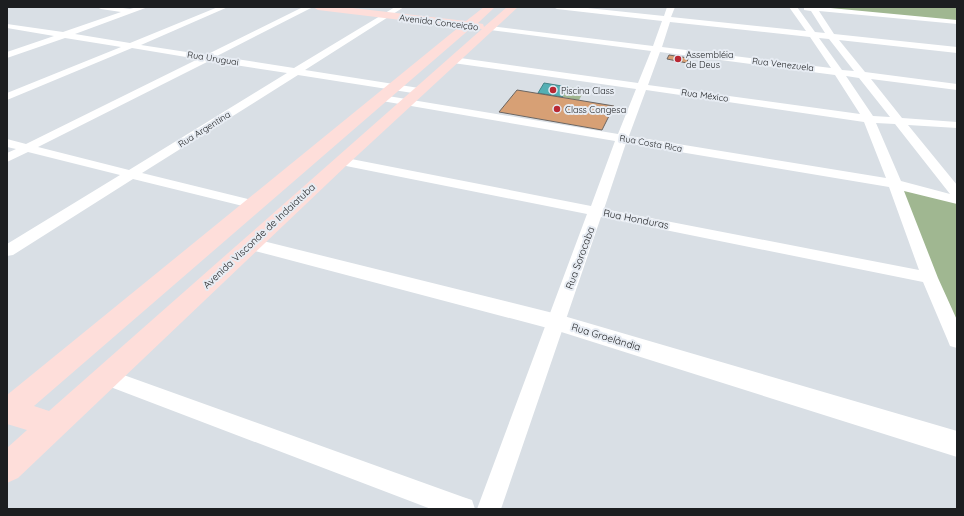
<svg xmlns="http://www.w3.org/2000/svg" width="964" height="516" viewBox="0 0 964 516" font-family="Quicksand,sans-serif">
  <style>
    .green { fill: #a0b791 }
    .water { fill: #54afb4; stroke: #438488 }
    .building { fill: #d7a075; stroke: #6b6561 }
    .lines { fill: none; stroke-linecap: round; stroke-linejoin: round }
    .minor { fill: #fff; fill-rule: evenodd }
    .tertiary { fill: #fff; fill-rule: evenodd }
    .primary { fill: #fededa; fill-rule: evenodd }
    .poi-dot { fill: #b92833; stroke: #e7ecf3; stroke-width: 1.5 }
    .labels { text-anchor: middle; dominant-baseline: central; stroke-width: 4; stroke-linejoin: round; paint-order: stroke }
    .far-street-label { font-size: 9px; fill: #1c1e20; stroke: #e7ecf3 }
    .far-poi-label { font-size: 9px; fill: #1c1e20; stroke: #e7ecf3; text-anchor: start }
    .street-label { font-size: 10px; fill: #1c1e20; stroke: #e7ecf3 }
  </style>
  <rect width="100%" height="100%" fill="#d9dfe5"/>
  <g class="green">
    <polygon points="812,7 957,7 957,21"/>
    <polygon points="568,87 585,89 579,100 562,97"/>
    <polygon points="895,184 957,200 957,334"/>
  </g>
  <polygon class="water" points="544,83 568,87 562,97 538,93"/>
  <g class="building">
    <polygon points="669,55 688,58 687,63 667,59"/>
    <polygon points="517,90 614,106 602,130 499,112"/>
  </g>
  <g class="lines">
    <g class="minor">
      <path d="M 97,7 L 116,7 L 130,9 L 137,7 L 148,7 L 75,34 L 130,43 L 218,7 L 228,7 L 141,45 L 206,55 L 303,7 L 313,7 L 217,56 L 294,68 L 395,7 L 404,7 L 305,70 L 419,88 L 424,91 L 419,94 L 298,75 L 142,173 L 260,202 L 262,205 L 260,208 L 255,209 L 133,179 L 13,255 L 7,256 L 7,244 L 120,175 L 28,152 L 7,162 L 7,153 L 16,149 L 7,147 L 7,139 L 26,144 L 198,59 L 132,48 L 7,100 L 7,93 L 121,47 L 65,38 L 7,58 L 7,52 L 54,36 L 7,28 L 7,24 L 63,32 L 121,12 L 101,9 ZM 209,61 L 287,73 L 129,170 L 38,147 Z"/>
      <path d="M 553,7 L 578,7 L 664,16 L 667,7 L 675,7 L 671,17 L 806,31 L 789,7 L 797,7 L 815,32 L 825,33 L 811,11 L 804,10 L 804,7 L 820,7 L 957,20 L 957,24 L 819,11 L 834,34 L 957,47 L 957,53 L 839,40 L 865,72 L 957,84 L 957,90 L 871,79 L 902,118 L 957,122 L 957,128 L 908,125 L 957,185 L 957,204 L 904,191 L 938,278 L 957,320 L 957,348 L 950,346 L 948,341 L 923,282 L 601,217 L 501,509 L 477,509 L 587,214 L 341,165 L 337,164 L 335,161 L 337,158 L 341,157 L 591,206 L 615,141 L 382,101 L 377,98 L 382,95 L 618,134 L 636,89 L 453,63 L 448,60 L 453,57 L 638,83 L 651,51 L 490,30 L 486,28 L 490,26 L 653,46 L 662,21 L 557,9 ZM 670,22 L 810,37 L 831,68 L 662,47 ZM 819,38 L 829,39 L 854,71 L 842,70 ZM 660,52 L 835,75 L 860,114 L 648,85 ZM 846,76 L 859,78 L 890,117 L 873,116 ZM 646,90 L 864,122 L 886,178 L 629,136 ZM 876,123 L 895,124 L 950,194 L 901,181 ZM 626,143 L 889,187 L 919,270 L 604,209 Z"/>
      <polygon points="107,369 463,497 472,500 475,509 431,509 100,383 97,377 100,371"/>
    </g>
    <polygon class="tertiary" points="251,238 557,314 957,431 957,457 555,330 244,248 241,244 244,240"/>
    <path class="primary" d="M 313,7 L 344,7 L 466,21 L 484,7 L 495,7 L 478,23 L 483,24 L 484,27 L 507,7 L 518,7 L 347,165 L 18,478 L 7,483 L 7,448 L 27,430 L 7,424 L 7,395 L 459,27 L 318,10 ZM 471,28 L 482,29 L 49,411 L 34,406 Z"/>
  </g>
  <g class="poi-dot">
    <circle cx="678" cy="59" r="4"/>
    <circle cx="553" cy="90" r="4"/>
    <circle cx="557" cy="109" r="4"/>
  </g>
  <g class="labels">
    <g class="far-street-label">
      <text transform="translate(439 22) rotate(7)">Avenida Conceição</text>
      <text transform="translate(213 58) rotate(9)">Rua Uruguai</text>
      <text transform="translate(783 64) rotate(7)">Rua Venezuela</text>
      <text transform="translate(705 95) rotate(8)">Rua México</text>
      <text transform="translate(204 129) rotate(-32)">Rua Argentina</text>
      <text transform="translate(651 143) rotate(10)">Rua Costa Rica</text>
    </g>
    <g class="far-poi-label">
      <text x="686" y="54">Assembléia<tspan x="686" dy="10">de Deus</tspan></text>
      <text x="561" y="90">Piscina Class</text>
      <text x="565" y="109">Class Congesa</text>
    </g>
    <g class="street-label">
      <text transform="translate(636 219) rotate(11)">Rua Honduras</text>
      <text transform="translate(259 236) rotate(-43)">Avenida Visconde de Indaiatuba</text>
      <text transform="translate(580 258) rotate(-70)">Rua Sorocaba</text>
      <text transform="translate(606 337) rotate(17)">Rua Groelândia</text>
    </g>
  </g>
  <rect width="964" height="516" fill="none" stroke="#1c1e20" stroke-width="16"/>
</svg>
